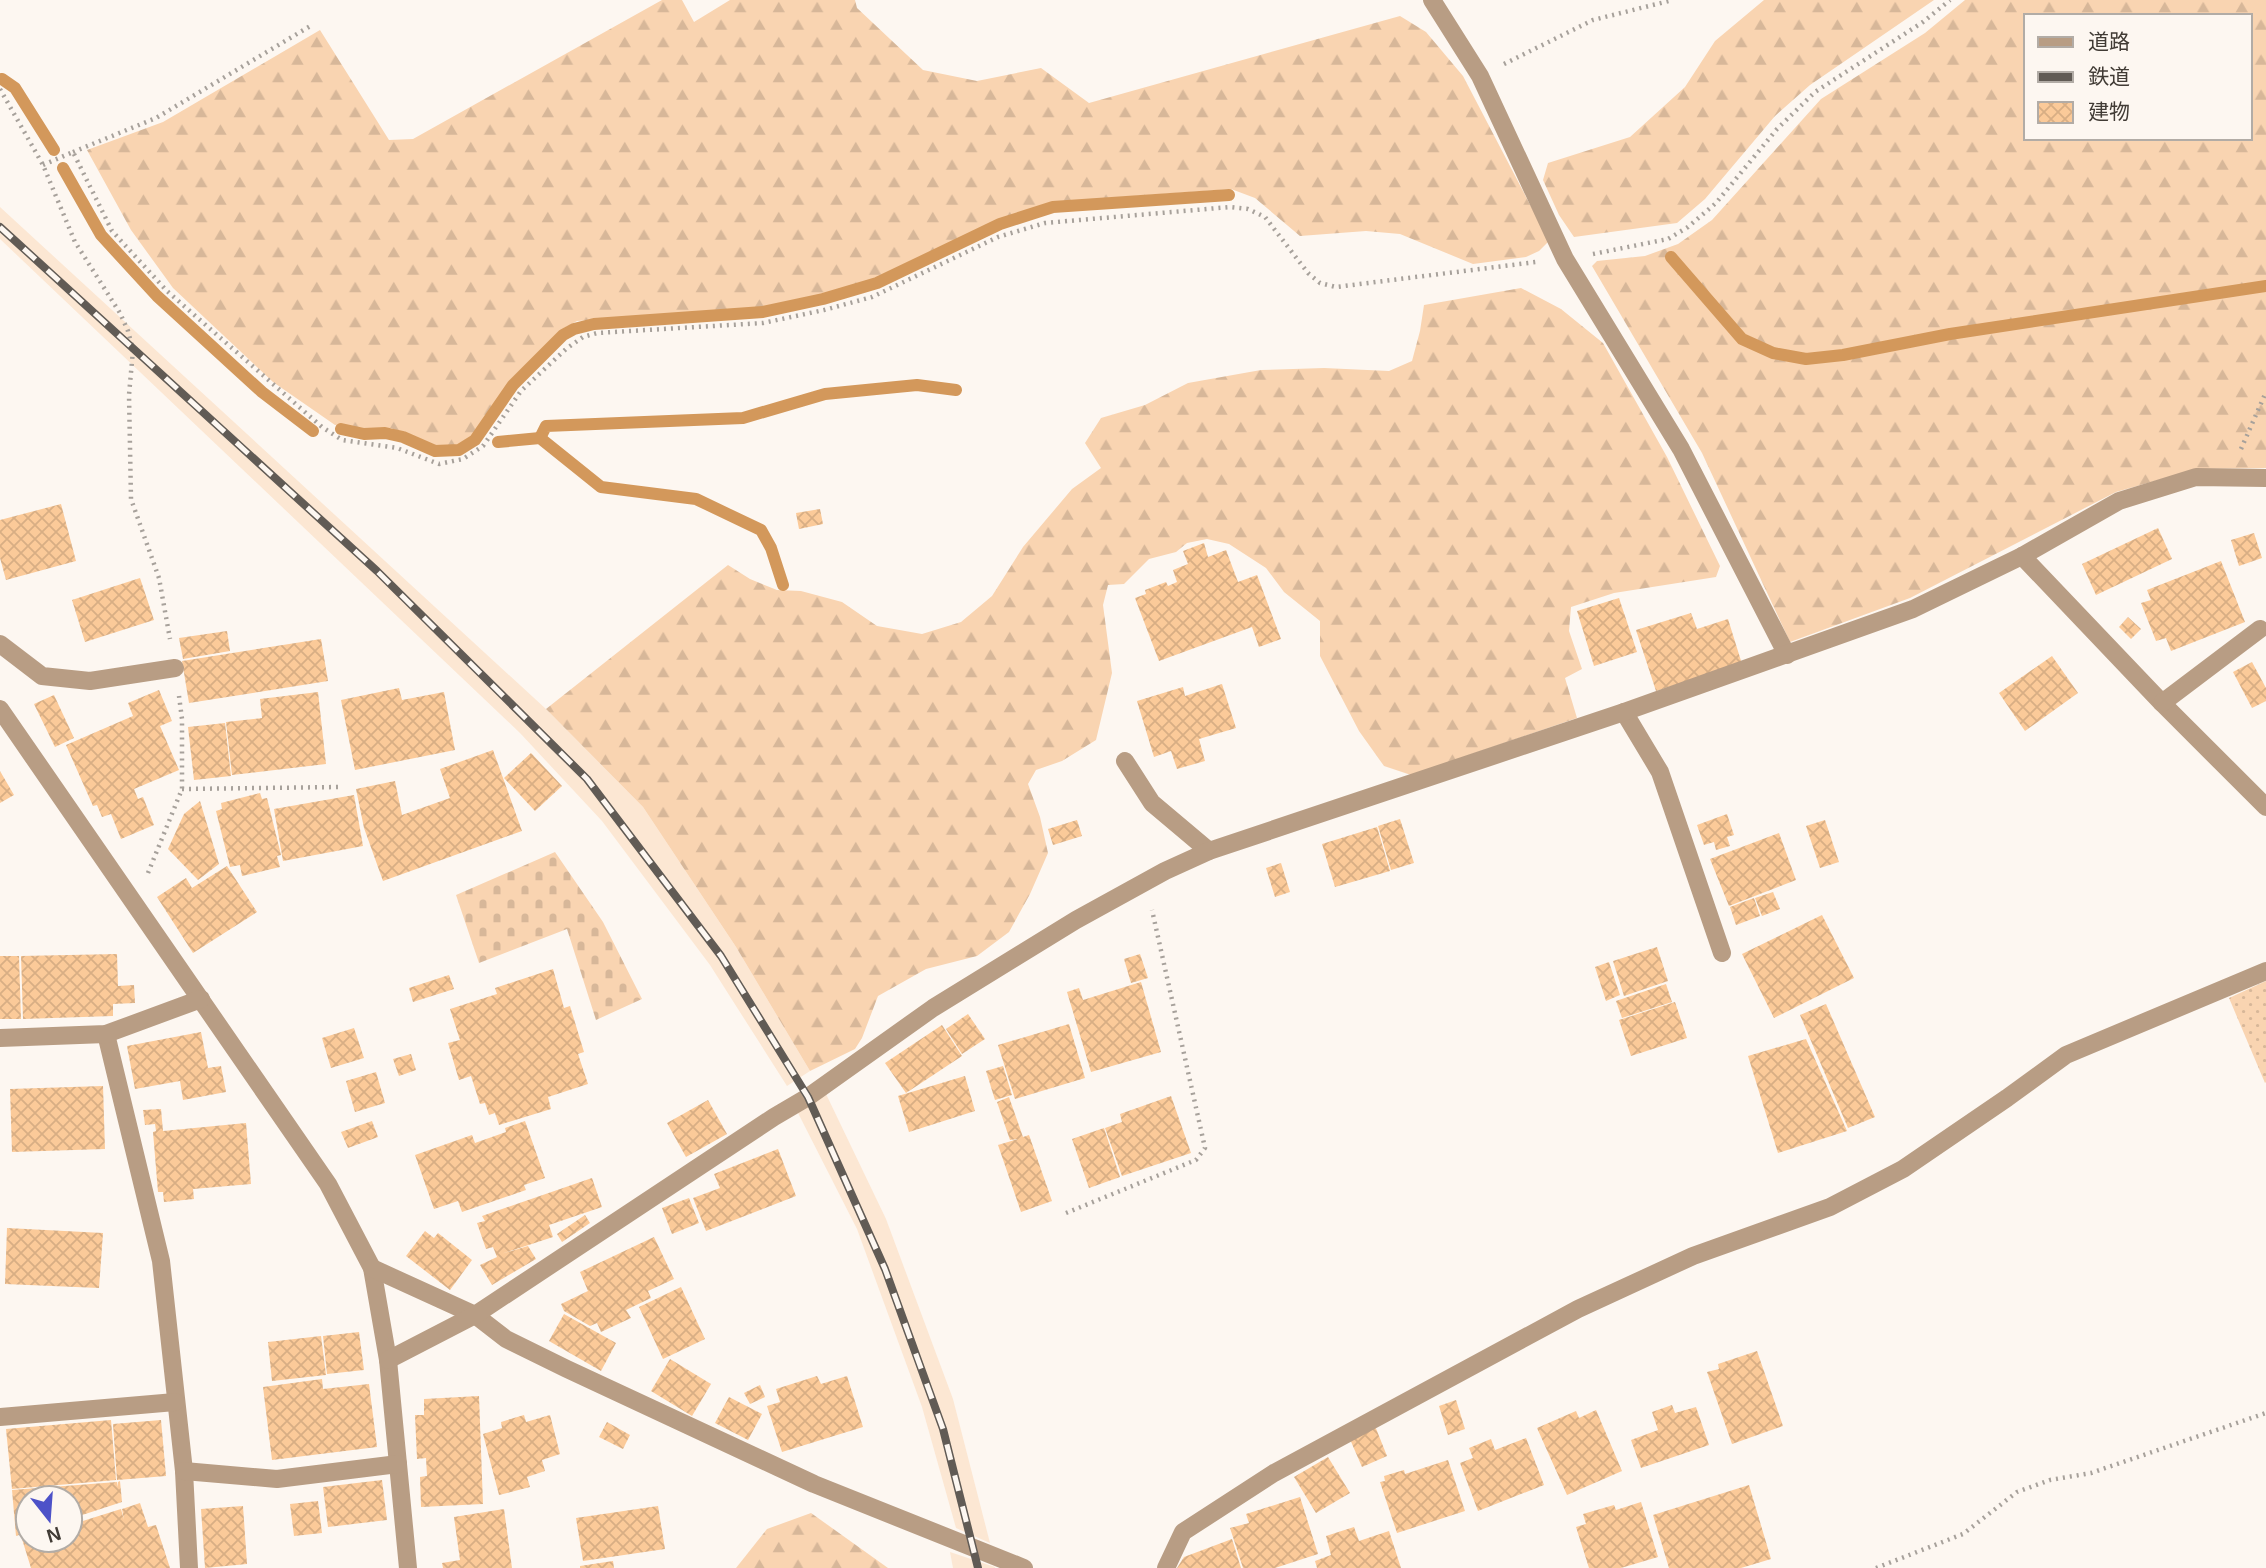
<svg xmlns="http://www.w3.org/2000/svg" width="2266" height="1568" viewBox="0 0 2266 1568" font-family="Arial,'Noto Sans JP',sans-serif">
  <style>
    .built { fill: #fce7d3 }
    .grass { fill: url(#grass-dots) }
    .forest { fill: url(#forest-firs); fill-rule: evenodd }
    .cemetery { fill: url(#cemetery-stones) }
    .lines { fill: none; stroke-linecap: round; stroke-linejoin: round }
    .stream { stroke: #d3985b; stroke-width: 12 }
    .building { fill: url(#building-cross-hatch) }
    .path { stroke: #a7a19b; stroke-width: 4.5; stroke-dasharray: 2 5; stroke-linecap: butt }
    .minor { stroke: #b89d84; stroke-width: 18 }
    .rail-casing { stroke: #615b55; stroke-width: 8 }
    .rail { stroke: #fdf7f1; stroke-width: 5; stroke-dasharray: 16; stroke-linecap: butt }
  </style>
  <defs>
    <pattern id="grass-dots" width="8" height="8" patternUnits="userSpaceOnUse" patternTransform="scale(1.75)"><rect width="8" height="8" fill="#f9d4b1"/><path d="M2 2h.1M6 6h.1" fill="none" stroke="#d7b799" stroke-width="1.8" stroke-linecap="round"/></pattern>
    <pattern id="forest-firs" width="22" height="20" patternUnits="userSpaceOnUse" patternTransform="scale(1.75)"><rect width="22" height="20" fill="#f9d4b1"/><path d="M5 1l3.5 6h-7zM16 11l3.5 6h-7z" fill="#d7b799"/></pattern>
    <pattern id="cemetery-stones" width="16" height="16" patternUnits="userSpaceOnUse" patternTransform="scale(1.75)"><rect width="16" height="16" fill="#f9d4b1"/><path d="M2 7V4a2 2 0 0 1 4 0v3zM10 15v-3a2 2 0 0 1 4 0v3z" fill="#d7b799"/></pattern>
    <pattern id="building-cross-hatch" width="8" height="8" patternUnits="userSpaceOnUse" patternTransform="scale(1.75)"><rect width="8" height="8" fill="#fbca99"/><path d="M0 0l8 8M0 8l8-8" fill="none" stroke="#d8ae84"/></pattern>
  </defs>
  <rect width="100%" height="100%" fill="#fdf7f1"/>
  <g class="built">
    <polygon points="0,207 546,709 643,807 736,947 810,1071 787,1086 710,965 602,821 520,733 0,239"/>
    <polygon points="826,1094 886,1219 953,1399 990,1543 956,1528 922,1407 857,1229 798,1113"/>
    <polygon points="950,1552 995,1567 995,1568 953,1568"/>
  </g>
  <polygon class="grass" points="2266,981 2266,1082 2265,1083 2229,998"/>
  <g class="forest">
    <polygon points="662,0 682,0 694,22 730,0 855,0 857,8 923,70 977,81 1041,68 1089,103 1400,16 1426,32 1463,76 1549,241 1539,251 1526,257 1473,264 1400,234 1366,231 1300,236 1255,198 1231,189 1052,202 999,219 881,276 830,293 764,307 577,321 564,328 511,379 476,433 457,445 436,447 391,428 364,431 335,425 273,382 173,288 131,230 87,150 163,122 320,30 389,140 413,139"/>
    <polygon points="1764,0 1934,0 1810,85 1775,116 1705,199 1677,223 1574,237 1559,215 1543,180 1548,163 1630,137 1685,87 1715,41"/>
    <path d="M 1965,0 L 2266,0 L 2266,468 L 2197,469 L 2116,492 L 1910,598 L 1790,642 L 1702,453 L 1592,266 L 1597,261 L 1645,256 L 1678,244 L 1712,220 L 1821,99 L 1925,33 ZM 2026,16 L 2250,16 L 2250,138 L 2026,138 Z"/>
    <polygon points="1521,288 1561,309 1603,343 1667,457 1720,566 1716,577 1614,593 1571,607 1569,631 1582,669 1565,678 1577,718 1411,775 1384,766 1359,731 1320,656 1320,621 1284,592 1266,568 1229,544 1207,539 1187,543 1176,552 1149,559 1124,584 1108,585 1103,605 1112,673 1096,740 1062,761 1036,770 1028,784 1040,817 1048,853 1030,894 1009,932 977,956 926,969 878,996 862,1038 855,1049 810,1071 736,947 643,807 546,709 728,565 750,579 777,590 801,591 842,602 877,626 922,634 961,622 992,596 1023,547 1072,489 1101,468 1085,443 1101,418 1145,405 1188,383 1261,370 1324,368 1389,371 1412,361 1420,331 1424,305"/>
    <polygon points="811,1513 888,1568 736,1568 767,1529"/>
  </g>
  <polygon class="cemetery" points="555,852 603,922 642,999 596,1020 567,929 479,963 456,895"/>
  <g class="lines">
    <g class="stream">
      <polyline points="2,79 15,88 54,150"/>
      <polyline points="63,168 101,235 157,296 262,392 313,431"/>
      <polyline points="1671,257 1742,339 1773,353 1806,359 1843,355 1950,334 2266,286"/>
      <polyline points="341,429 364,434 385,433 403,437 435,451 459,450 475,440 513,385 563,335 574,329 594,324 763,312 823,299 877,283 1000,224 1053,207 1229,195"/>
      <polyline points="540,438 546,426 743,418 825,394 917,385 956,390"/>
      <polyline points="498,442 540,438 601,487 696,499 761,530 771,548 783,585"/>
    </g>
  </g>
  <g class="building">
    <polygon points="61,504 76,561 6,580 0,558 0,520"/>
    <polygon points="820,509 823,524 799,529 796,513"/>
    <polygon points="2158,528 2172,559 2096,595 2082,564"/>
    <polygon points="2254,533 2262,558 2239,566 2231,540"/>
    <polygon points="1204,543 1208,557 1226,550 1238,582 1257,575 1281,639 1259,647 1252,627 1159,661 1135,598 1146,594 1145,590 1166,582 1168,586 1177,582 1173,570 1188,564 1183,551"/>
    <polygon points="2221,561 2245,622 2171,651 2166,638 2156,641 2141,603 2151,600 2147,590"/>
    <polygon points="140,578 154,620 85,642 72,600"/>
    <polygon points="1619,598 1637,652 1594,666 1577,611"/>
    <polygon points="1691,613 1697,629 1728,619 1742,664 1656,691 1636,630"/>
    <polygon points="2128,617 2141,629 2131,639 2119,627"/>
    <polygon points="227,631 230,651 183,659 179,638"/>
    <polygon points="321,639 328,681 189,703 182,661"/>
    <polygon points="2052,656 2078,693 2025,731 1999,693"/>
    <polygon points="2252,662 2266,688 2266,701 2252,708 2233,672"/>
    <polygon points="1222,684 1236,728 1199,739 1205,761 1177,769 1171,751 1154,757 1137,701 1183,687 1185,696"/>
    <polygon points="399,688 402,700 444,692 455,750 355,770 341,700"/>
    <polygon points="159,690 172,721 160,726 179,770 134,789 138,799 143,797 154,825 121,839 111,814 102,817 97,805 93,806 66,745 133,716 128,703"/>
    <polygon points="318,692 326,764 232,775 226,722 262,718 260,699"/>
    <polygon points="54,695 74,738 55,747 34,704"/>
    <polygon points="225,723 231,776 194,780 188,727"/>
    <polygon points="493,750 522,831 383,881 364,828 356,789 395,781 402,815 450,798 440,769"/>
    <polygon points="531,753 562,786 535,811 504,778"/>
    <polygon points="0,771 14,795 0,803"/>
    <polygon points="260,793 262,799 267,798 281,855 277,856 280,867 242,876 240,865 230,867 216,811 222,809 221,803"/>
    <polygon points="354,795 363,846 283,861 274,809"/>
    <polygon points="200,801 219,864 198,880 168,849 184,814"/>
    <polygon points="1727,814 1734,835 1727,837 1730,846 1716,850 1714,842 1704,845 1697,825"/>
    <polygon points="1400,819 1414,863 1391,870 1378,826"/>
    <polygon points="1077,820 1082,836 1053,845 1048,829"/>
    <polygon points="1825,820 1839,862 1820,868 1806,826"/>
    <polygon points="1377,827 1390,871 1335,887 1322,844"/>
    <polygon points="1779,833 1796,880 1729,906 1710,859"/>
    <polygon points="1281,863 1290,892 1275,897 1266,868"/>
    <polygon points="227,866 257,912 193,953 157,897 186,878 192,888"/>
    <polygon points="1773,892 1780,909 1762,916 1755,898"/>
    <polygon points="1754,898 1760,916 1736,925 1730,907"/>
    <polygon points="1822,915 1854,978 1774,1018 1742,954"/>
    <polygon points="1657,947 1668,981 1624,996 1613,961"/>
    <polygon points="117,954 118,986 134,985 135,1003 113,1004 113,1016 23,1019 21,956"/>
    <polygon points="1140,954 1148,978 1131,983 1124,959"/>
    <polygon points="0,956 19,956 21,1019 0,1019"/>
    <polygon points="1609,962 1620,995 1606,1001 1595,967"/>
    <polygon points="553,969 564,1008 570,1006 584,1052 578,1054 588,1084 548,1097 551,1109 499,1125 495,1113 489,1115 485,1103 480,1104 471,1076 459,1080 448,1043 460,1040 450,1009 497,994 495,988"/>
    <polygon points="449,975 454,989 413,1002 409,988"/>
    <polygon points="1141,982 1161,1052 1091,1072 1067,992 1079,988 1083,1000"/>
    <polygon points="1666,984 1672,1002 1622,1018 1616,1001"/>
    <polygon points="1675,1002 1687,1038 1631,1056 1619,1020"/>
    <polygon points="1826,1004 1875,1117 1848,1128 1800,1015"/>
    <polygon points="968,1014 985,1039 962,1054 946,1029"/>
    <polygon points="1069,1024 1085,1078 1015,1099 998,1045"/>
    <polygon points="942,1025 962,1056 906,1093 885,1063"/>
    <polygon points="354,1028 364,1058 331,1068 322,1038"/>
    <polygon points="201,1032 208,1068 221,1066 226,1092 183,1100 180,1081 135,1089 127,1046"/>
    <polygon points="1806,1039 1847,1131 1778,1153 1748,1056"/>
    <polygon points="411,1054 416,1070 399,1076 393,1059"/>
    <polygon points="1003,1066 1012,1095 995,1100 986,1071"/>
    <polygon points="376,1072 385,1103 355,1112 346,1081"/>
    <polygon points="965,1076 975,1111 909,1132 898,1096"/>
    <polygon points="103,1086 105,1149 12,1152 10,1089"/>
    <polygon points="1171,1096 1191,1153 1122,1176 1105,1128 1122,1122 1120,1114"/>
    <polygon points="1009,1097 1023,1137 1029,1135 1052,1201 1021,1212 998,1145 1018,1139 1010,1140 997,1102"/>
    <polygon points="708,1100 727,1134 686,1157 667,1123"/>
    <polygon points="161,1109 163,1131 246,1123 251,1184 193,1189 194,1199 164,1202 163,1192 158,1192 153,1132 156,1131 155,1124 145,1125 143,1110"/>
    <polygon points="372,1121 378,1137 348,1148 341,1132"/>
    <polygon points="525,1121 545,1178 524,1185 526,1190 462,1212 458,1201 434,1209 415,1155 472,1135 475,1143 506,1132 505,1128"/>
    <polygon points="1104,1128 1120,1177 1089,1188 1072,1139"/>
    <polygon points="778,1149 796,1196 706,1231 693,1198 720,1188 714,1174"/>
    <polygon points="592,1178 602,1207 549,1225 553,1237 501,1254 528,1246 536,1259 492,1285 480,1265 497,1257 493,1247 486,1249 477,1223 485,1221 482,1216"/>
    <polygon points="689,1198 699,1223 672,1234 662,1208"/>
    <polygon points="585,1215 590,1223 562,1242 557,1234"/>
    <polygon points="7,1228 103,1233 99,1288 5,1284"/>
    <polygon points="425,1231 434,1238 438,1233 472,1260 450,1290 406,1256"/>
    <polygon points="654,1237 674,1279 648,1291 651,1298 626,1310 631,1318 601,1332 597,1323 590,1326 564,1311 561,1304 588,1291 580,1272"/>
    <polygon points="681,1287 705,1339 663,1359 639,1307"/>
    <polygon points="564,1314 616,1343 601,1371 549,1341"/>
    <polygon points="359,1332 364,1370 327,1374 323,1336"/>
    <polygon points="321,1336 326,1375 272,1381 268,1342"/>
    <polygon points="1757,1351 1783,1426 1732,1444 1707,1372 1719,1369 1718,1364"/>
    <polygon points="670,1359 711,1384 692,1416 651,1391"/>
    <polygon points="817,1376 821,1384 847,1376 863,1427 782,1452 767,1406 780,1402 776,1389"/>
    <polygon points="322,1379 323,1389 369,1384 377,1447 272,1460 263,1387"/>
    <polygon points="760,1385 765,1397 750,1404 744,1393"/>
    <polygon points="479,1396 483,1504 421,1507 420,1477 427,1476 426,1458 417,1459 415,1415 424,1415 424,1399"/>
    <polygon points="729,1397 762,1414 748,1440 715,1423"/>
    <polygon points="1456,1400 1465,1429 1448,1435 1439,1406"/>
    <polygon points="1672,1405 1675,1413 1696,1407 1709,1445 1641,1468 1631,1440 1658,1430 1652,1412"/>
    <polygon points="1596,1410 1622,1471 1567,1495 1537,1428 1576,1411 1579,1418"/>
    <polygon points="524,1415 526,1422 550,1415 560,1454 542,1460 545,1471 527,1477 530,1487 499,1495 483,1434 502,1428 501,1422"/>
    <polygon points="111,1420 116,1480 12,1489 6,1429"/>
    <polygon points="161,1420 166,1476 117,1480 113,1424"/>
    <polygon points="607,1422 630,1435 623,1449 599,1437"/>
    <polygon points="1375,1426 1387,1456 1362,1467 1349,1437"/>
    <polygon points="1526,1438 1544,1485 1478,1511 1460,1463 1473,1458 1469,1448 1491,1439 1495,1450"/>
    <polygon points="1328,1457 1350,1493 1316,1513 1294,1477"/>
    <polygon points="1448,1460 1465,1511 1397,1533 1380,1482 1385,1481 1384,1476 1404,1470 1405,1474"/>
    <polygon points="382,1480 387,1520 328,1527 323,1487"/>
    <polygon points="120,1481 122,1502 70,1519 70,1498 28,1498 28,1532 16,1536 12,1490 117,1482 117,1487 118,1482"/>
    <polygon points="1749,1485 1771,1559 1741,1568 1669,1568 1653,1515"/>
    <polygon points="1300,1497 1318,1554 1275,1568 1243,1568 1230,1528 1249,1523 1246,1514"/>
    <polygon points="318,1501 322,1533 294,1536 290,1504"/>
    <polygon points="1641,1502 1658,1557 1621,1568 1589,1568 1576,1527 1586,1524 1583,1514 1614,1505 1616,1510"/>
    <polygon points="140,1503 148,1527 156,1525 170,1568 31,1568 22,1539 28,1538 28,1540 70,1540 70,1525 121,1509 124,1520 122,1509"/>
    <polygon points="243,1506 247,1564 205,1568 201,1509"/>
    <polygon points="658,1506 665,1549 583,1561 576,1518"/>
    <polygon points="504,1509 512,1568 443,1568 442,1563 460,1560 454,1517"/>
    <polygon points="1354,1527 1359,1541 1389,1531 1401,1568 1317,1568 1315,1561 1331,1555 1326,1536"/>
    <polygon points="1232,1539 1241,1568 1177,1568 1184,1557"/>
    <polygon points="613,1561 614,1568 580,1568 580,1566"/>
  </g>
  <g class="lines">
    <g class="path">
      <polyline points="1504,64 1593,20 1673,0"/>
      <polyline points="0,89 43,165 75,242 120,313 128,331 133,350 129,395 131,499 159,578 170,639"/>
      <polyline points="73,152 156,118 312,25"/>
      <polyline points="43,165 73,152 112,231 167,291 322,427 342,440 397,448 439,464 463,459 483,446 521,391 566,349 583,337 597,333 763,323 824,310 872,297 998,237 1045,223 1230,207 1248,209 1265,217 1308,273 1320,283 1336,287 1536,262"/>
      <polyline points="1593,254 1668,239 1688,227 1716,203 1777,129 1815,92 1923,22 1950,0"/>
      <polyline points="2241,449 2266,392"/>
      <polyline points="182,789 339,787"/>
      <polyline points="148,873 182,789 182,719 179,696"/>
      <polyline points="1066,1213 1196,1160 1205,1148 1152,910"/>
      <polyline points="1876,1568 1963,1534 2017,1492 2050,1480 2091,1473 2266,1413"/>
    </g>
    <g class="minor">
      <polyline points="1432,0 1480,76 1565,259 1681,449 1787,655"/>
      <polyline points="2022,556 2162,703 2266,807"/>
      <polyline points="0,644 42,676 90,681 175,668"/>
      <polyline points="2162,703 2260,629"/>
      <polyline points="0,709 328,1184 372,1268 388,1360 408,1568"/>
      <polyline points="1624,712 1660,772 1722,953"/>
      <polyline points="1125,761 1152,803 1209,851"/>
      <polyline points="106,1034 161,1261 184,1471 189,1568"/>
      <polyline points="0,1038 106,1034 201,999"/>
      <polyline points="372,1268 475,1315 506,1339 567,1369 814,1484 1024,1568"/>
      <polyline points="388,1360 475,1315 774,1117 808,1097 933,1008 1076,920 1165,871 1209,851 1624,712 1913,609 2022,556 2119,501 2196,477 2266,478"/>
      <polyline points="0,1417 175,1402"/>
      <polyline points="184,1471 277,1479 398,1464"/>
      <polyline points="1166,1568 1183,1532 1274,1473 1578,1309 1693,1256 1830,1207 1903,1169 2007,1098 2066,1055 2266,971"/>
    </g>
    <g class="rail-casing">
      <polyline id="rail" points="0,227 377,571 587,779 721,956 808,1097 885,1269 943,1429 978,1568"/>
    </g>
    <use href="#rail" class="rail"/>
  </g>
  <rect x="2024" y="14" width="228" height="126" fill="#fdf7f1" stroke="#b2aca6" stroke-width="2"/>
  <rect x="2038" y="37" width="35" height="10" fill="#b89d84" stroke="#b2aca6" stroke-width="2"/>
  <text x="2088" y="49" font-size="21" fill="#413b35">道路</text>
  <rect x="2038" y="72" width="35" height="10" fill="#615b55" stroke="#b2aca6" stroke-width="2"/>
  <text x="2088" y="84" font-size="21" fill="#413b35">鉄道</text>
  <rect x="2038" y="102" width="35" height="21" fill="url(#building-cross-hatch)" stroke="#b2aca6" stroke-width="2"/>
  <text x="2088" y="119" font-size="21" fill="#413b35">建物</text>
  <g transform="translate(49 1519) rotate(163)"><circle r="33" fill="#fdf7f1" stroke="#b2aca6" stroke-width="2"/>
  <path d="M0-5L12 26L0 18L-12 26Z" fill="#4d52c8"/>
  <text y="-10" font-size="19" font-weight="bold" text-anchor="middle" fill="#413b35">N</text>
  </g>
</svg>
